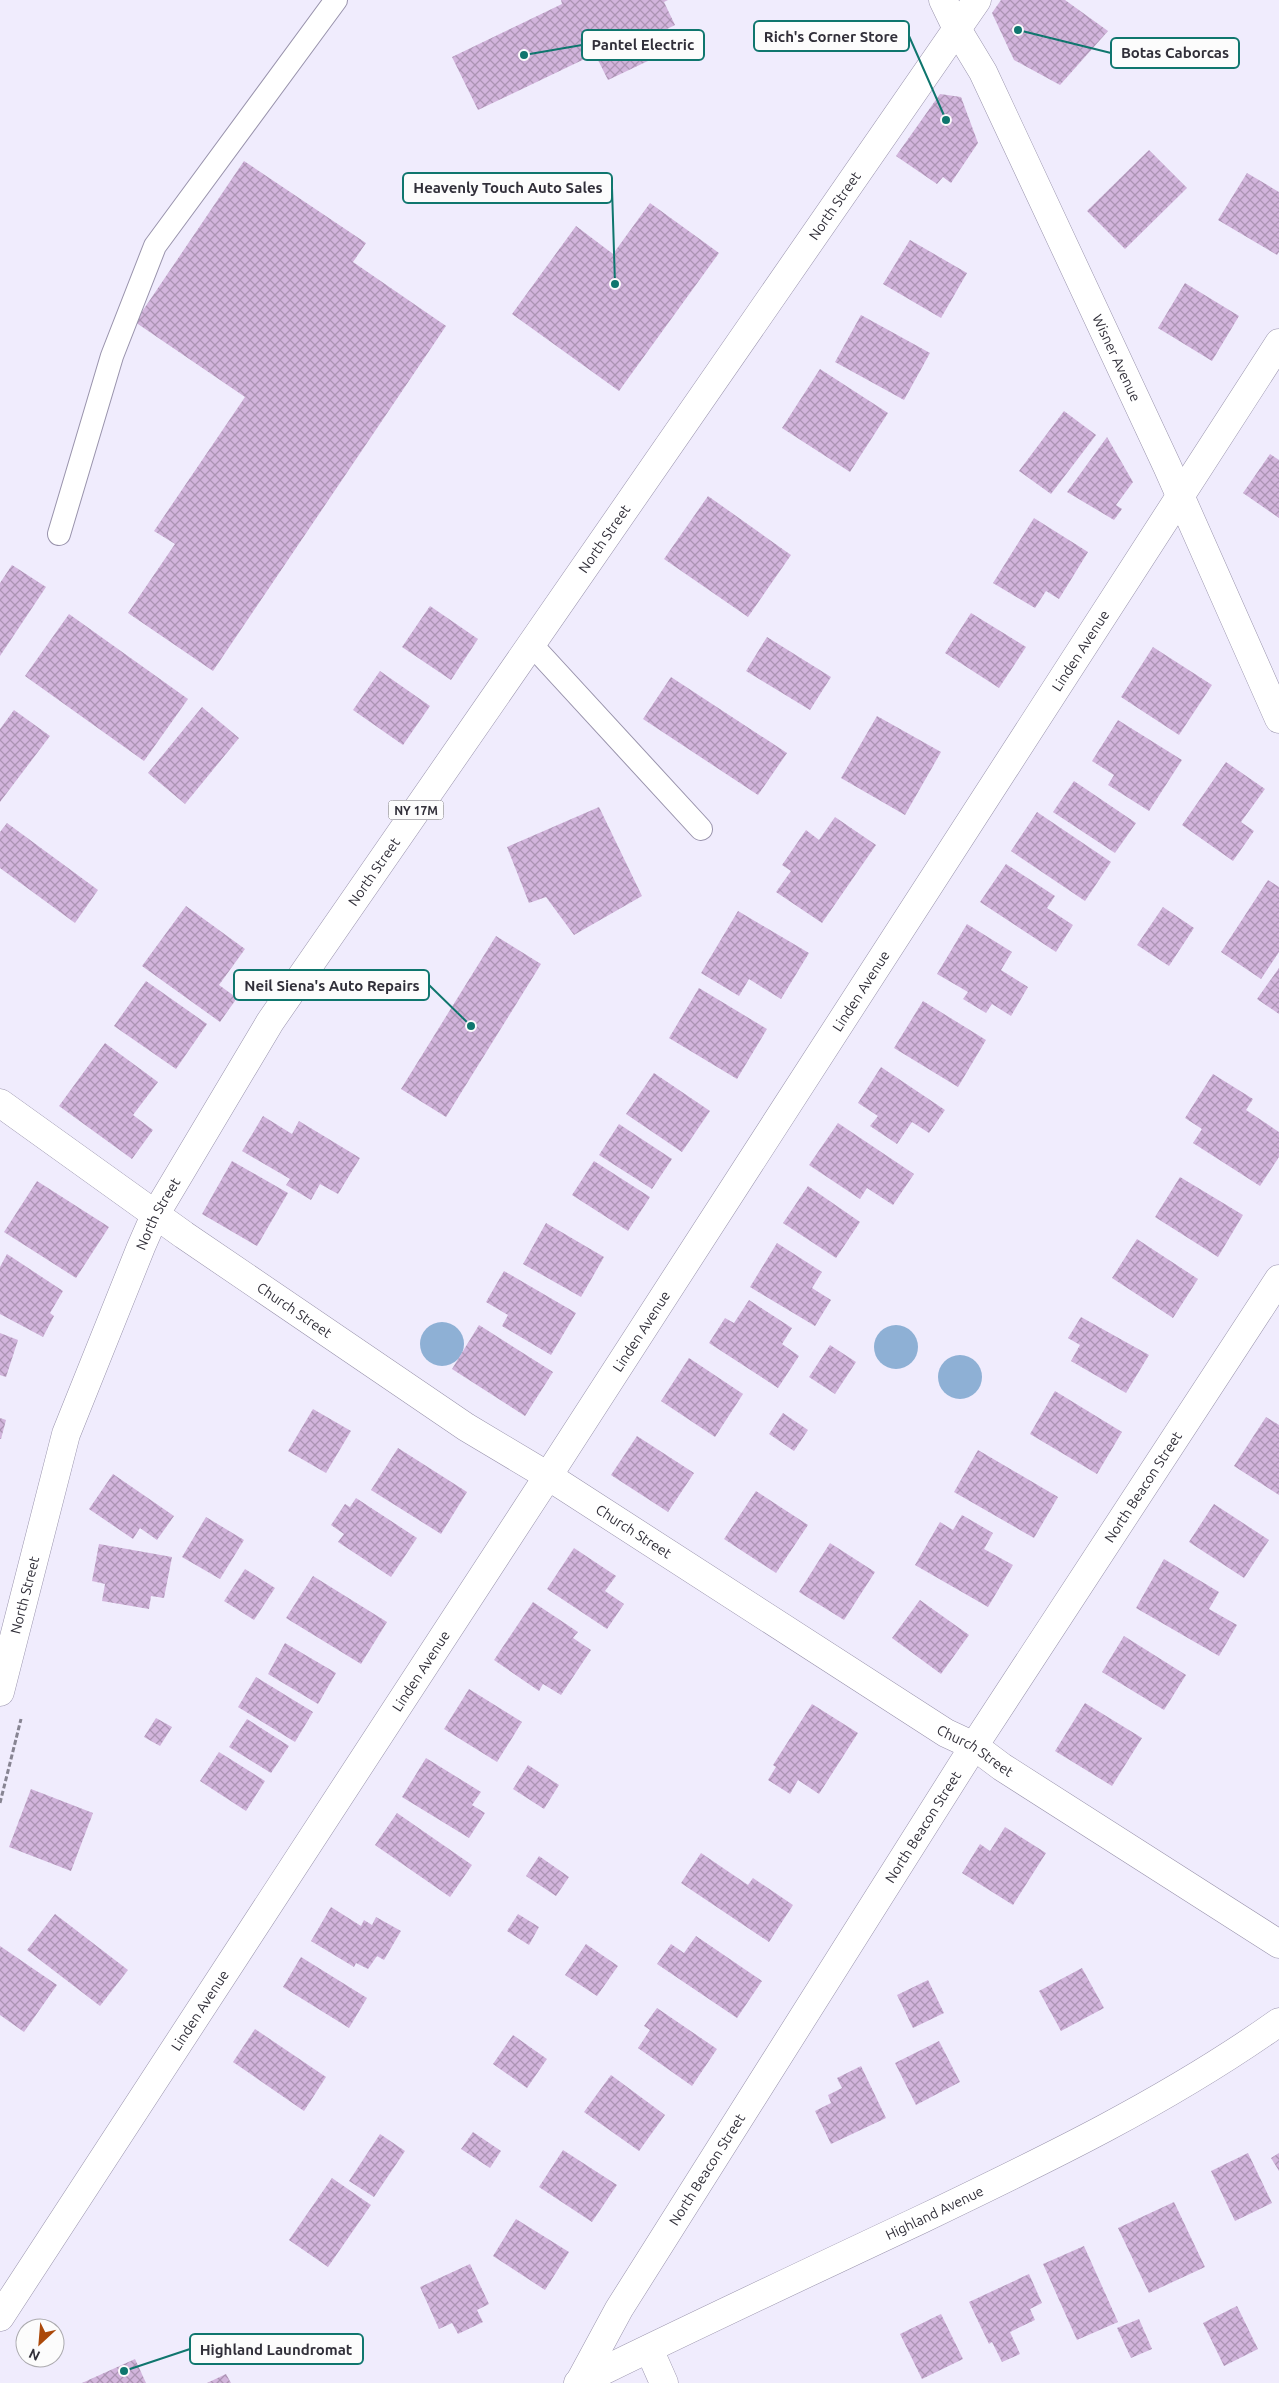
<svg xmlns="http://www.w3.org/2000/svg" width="1279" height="2383" viewBox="0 0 1279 2383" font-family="Ubuntu,sans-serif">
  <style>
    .water { fill: #8eb0d5 }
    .building { fill: url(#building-cross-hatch) }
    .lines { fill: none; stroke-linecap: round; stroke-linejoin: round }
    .service-casing { stroke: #9993ac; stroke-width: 24 }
    .minor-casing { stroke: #9993ac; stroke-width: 29 }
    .tertiary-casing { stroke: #9993ac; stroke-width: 29 }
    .primary-casing { stroke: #9993ac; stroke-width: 29 }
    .path { stroke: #878492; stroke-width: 3; stroke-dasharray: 5 2.5; stroke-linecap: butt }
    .service { stroke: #fff; stroke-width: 22 }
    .minor { stroke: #fff; stroke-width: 28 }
    .tertiary { stroke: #fff; stroke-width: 28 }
    .primary { stroke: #fff; stroke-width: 28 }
    .labels { text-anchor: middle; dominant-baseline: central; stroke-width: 4; stroke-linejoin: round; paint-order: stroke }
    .shield { fill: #fcfcfc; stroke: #6e6c74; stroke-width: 1 }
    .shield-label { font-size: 12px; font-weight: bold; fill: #312f39 }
    .street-label { font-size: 14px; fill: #312f39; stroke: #fcfcfc }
    .leader { fill: none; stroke: #0f766e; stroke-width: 2 }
    .callout-dot { fill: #0f766e; stroke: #fcfcfc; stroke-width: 2 }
    .callout { fill: #fcfcfc; stroke: #0f766e; stroke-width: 2 }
    .callout-label { font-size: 15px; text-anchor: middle; font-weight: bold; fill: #312f39 }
  </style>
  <defs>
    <pattern id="building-cross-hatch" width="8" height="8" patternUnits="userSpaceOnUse" patternTransform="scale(1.25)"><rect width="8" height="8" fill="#d2b4dc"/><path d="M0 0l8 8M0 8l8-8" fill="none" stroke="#ab93b3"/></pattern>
  </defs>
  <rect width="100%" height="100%" fill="#f0ecfd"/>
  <g class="water">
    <circle cx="442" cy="1344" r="22"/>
    <circle cx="896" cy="1347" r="22"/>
    <circle cx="960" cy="1377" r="22"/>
  </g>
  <g class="building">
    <polygon points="561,0 668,0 664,2 675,25 641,42 650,60 608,80 595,54 478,110 452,57 562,4"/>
    <polygon points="1001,0 1065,0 1108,31 1060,85 1014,60 992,13"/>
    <polygon points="940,94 961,97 978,143 951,183 943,177 937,184 896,156"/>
    <polygon points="1149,150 1187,188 1125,249 1087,211"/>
    <polygon points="244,161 366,243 353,262 446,326 213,671 128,613 175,544 154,531 245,397 135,322"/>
    <polygon points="1247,173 1279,192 1279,252 1277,255 1218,220"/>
    <polygon points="650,203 719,253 619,391 512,314 576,226 613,254"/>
    <polygon points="910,240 967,273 941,318 883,284"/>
    <polygon points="1185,283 1239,316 1212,361 1158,328"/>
    <polygon points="861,315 930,353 904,400 835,362"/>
    <polygon points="820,369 888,413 850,472 782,428"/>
    <polygon points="1064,411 1096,435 1051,494 1019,471"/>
    <polygon points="1107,437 1133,482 1116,505 1122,509 1114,520 1067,492"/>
    <polygon points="1270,454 1279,460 1279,518 1243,493"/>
    <polygon points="708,496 791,555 748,617 664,559"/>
    <polygon points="1034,518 1088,552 1059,599 1046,591 1035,608 993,583"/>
    <polygon points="12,565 46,587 0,656 0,583"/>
    <polygon points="430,606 478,639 451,680 402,647"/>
    <polygon points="971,613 1026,647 999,688 945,653"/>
    <polygon points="69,614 188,699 144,761 25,676"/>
    <polygon points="767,637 831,677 810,710 746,671"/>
    <polygon points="1153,647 1212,685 1179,735 1121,697"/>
    <polygon points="380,671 430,706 403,745 353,710"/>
    <polygon points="671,677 787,753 758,795 643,719"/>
    <polygon points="202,707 239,738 185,804 148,773"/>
    <polygon points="14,710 50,736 0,802 0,729"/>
    <polygon points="877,716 941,752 905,815 841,778"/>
    <polygon points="1118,720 1182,760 1149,811 1108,785 1114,775 1092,761"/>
    <polygon points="1226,762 1265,789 1241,822 1254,831 1233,861 1182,825"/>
    <polygon points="1074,781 1136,823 1115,853 1053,812"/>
    <polygon points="599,807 642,896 574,935 546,897 529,903 507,847"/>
    <polygon points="1037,812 1111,862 1085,901 1011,851"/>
    <polygon points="835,817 876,845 822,923 776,892 791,871 782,865 806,830 819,840"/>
    <polygon points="7,823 98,890 75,923 0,868 0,832"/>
    <polygon points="1006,864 1055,896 1047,908 1073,925 1056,952 980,902"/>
    <polygon points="1268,880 1279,887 1279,952 1261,979 1221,952"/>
    <polygon points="186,906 245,949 219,985 237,998 220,1022 142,966"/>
    <polygon points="1163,907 1194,928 1169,966 1137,945"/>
    <polygon points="738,911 809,953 781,999 749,979 739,996 701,973"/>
    <polygon points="967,924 1012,952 1001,970 1028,987 1011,1016 992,1004 986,1013 963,999 968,992 937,974"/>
    <polygon points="496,936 541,964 446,1117 401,1089"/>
    <polygon points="1279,968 1279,1014 1257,999"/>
    <polygon points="146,981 207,1024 176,1069 114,1026"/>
    <polygon points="699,988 767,1029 737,1079 669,1038"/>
    <polygon points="923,1001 986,1040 958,1087 894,1048"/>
    <polygon points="105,1043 158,1082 133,1115 153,1130 132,1159 59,1106"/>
    <polygon points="881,1067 945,1110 929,1133 912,1122 897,1144 870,1126 878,1116 858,1103"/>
    <polygon points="654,1073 710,1111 682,1152 626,1114"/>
    <polygon points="1213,1074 1253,1099 1246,1110 1279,1132 1279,1157 1260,1186 1193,1143 1202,1129 1185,1118"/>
    <polygon points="263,1116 292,1134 299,1121 360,1158 338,1194 320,1184 311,1200 286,1185 290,1179 242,1151"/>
    <polygon points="838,1123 914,1174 893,1205 867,1188 860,1199 809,1165"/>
    <polygon points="619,1124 672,1159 652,1189 599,1155"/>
    <polygon points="232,1161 288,1193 257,1246 202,1214"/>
    <polygon points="594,1161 650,1197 628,1231 572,1195"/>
    <polygon points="1180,1177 1243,1215 1218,1257 1155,1217"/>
    <polygon points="37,1181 109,1227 76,1278 4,1232"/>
    <polygon points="808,1186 860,1222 836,1258 783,1223"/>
    <polygon points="546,1223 604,1257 581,1297 523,1264"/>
    <polygon points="1137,1239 1198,1279 1173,1318 1112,1278"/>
    <polygon points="777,1243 822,1272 812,1288 831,1300 815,1326 750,1287"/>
    <polygon points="7,1254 63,1291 50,1313 54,1316 43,1337 0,1314 0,1267"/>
    <polygon points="504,1271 576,1313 551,1355 502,1326 508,1315 486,1302"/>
    <polygon points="749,1300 792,1328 782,1344 799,1356 778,1388 709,1343 725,1318 734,1323"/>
    <polygon points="1081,1317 1149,1355 1126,1393 1071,1361 1080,1345 1068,1338"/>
    <polygon points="479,1325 553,1372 525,1416 452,1369"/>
    <polygon points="0,1333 18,1340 6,1377 0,1375"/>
    <polygon points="830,1345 856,1362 835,1394 809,1377"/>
    <polygon points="689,1358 743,1394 715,1437 661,1401"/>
    <polygon points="1055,1391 1122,1432 1097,1474 1030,1434"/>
    <polygon points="313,1409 351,1431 326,1473 288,1451"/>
    <polygon points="783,1413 808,1430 794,1451 769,1434"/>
    <polygon points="1266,1417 1279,1425 1279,1495 1234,1466"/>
    <polygon points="0,1418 6,1420 1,1439 0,1439"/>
    <polygon points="637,1436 694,1473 668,1512 611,1475"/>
    <polygon points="398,1448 467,1492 441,1534 371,1490"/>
    <polygon points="978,1450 1058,1497 1034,1538 954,1492"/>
    <polygon points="113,1474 174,1516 157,1540 140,1528 133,1539 89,1509"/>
    <polygon points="756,1491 808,1525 776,1573 724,1539"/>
    <polygon points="356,1498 417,1538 391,1577 338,1542 344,1534 331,1525 345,1504 350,1507"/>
    <polygon points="1214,1504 1269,1540 1244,1578 1189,1542"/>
    <polygon points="962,1515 993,1533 984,1549 1013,1565 988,1607 915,1565 940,1522 953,1530"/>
    <polygon points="206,1517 244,1540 220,1579 182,1557"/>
    <polygon points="830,1543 875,1572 844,1620 799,1592"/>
    <polygon points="99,1544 172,1557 164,1598 151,1596 149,1609 102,1601 105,1584 92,1581"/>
    <polygon points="574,1548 616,1576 605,1591 624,1604 607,1629 547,1589"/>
    <polygon points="1164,1559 1219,1592 1209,1609 1237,1625 1219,1656 1136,1608"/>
    <polygon points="245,1569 275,1588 254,1620 224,1601"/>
    <polygon points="313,1576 387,1622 361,1664 286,1618"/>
    <polygon points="920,1600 969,1635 941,1674 892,1638"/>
    <polygon points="533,1602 578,1632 573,1638 591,1650 561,1695 543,1684 539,1691 494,1660"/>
    <polygon points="1124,1636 1186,1675 1164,1710 1102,1672"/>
    <polygon points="285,1643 336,1673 318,1704 268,1674"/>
    <polygon points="256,1677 313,1712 295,1742 238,1707"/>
    <polygon points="469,1689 522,1722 497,1762 444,1729"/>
    <polygon points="1085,1703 1142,1738 1112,1786 1055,1751"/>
    <polygon points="812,1704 858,1733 819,1794 798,1780 790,1794 768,1780 776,1767 773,1765"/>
    <polygon points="156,1718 172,1727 160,1746 144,1737"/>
    <polygon points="247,1719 289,1746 271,1773 229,1747"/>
    <polygon points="219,1752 265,1781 246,1811 200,1781"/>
    <polygon points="426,1758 481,1792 472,1805 485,1813 469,1838 402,1797"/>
    <polygon points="528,1765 559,1785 544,1809 513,1789"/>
    <polygon points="31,1789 93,1813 71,1871 9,1847"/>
    <polygon points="397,1813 472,1865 450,1897 375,1845"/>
    <polygon points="1005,1827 1046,1853 1013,1905 962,1873 980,1844 990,1851"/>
    <polygon points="701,1853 748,1885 753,1878 793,1905 769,1942 681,1883"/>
    <polygon points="539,1856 569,1877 556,1896 526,1876"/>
    <polygon points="331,1907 361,1926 364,1920 372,1925 376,1917 401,1931 384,1960 377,1956 368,1969 356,1963 354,1967 311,1941"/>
    <polygon points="55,1914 128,1970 100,2006 27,1950"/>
    <polygon points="518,1914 539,1927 529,1945 507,1931"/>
    <polygon points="696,1936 762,1981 737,2018 657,1964 671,1944 684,1953"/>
    <polygon points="586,1944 618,1966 597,1996 565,1975"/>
    <polygon points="0,1946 57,1985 24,2032 0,2015"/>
    <polygon points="301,1957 367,1998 349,2028 283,1987"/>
    <polygon points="1082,1968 1104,2008 1061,2031 1039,1991"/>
    <polygon points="928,1980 944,2013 913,2028 897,1995"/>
    <polygon points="657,2008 717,2049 692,2086 638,2048 650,2030 644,2026"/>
    <polygon points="255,2029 326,2077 304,2111 233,2062"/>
    <polygon points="513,2035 547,2059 527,2088 493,2064"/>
    <polygon points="939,2041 960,2082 916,2105 895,2063"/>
    <polygon points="861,2066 886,2118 831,2144 815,2111 831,2103 828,2095 842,2088 837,2078"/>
    <polygon points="611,2075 665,2115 639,2151 584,2112"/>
    <polygon points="473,2132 501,2151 490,2168 461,2149"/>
    <polygon points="380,2134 405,2151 374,2197 349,2181"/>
    <polygon points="563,2150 617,2185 592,2222 539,2187"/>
    <polygon points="1248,2153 1272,2203 1235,2221 1211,2171"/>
    <polygon points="1279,2153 1279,2171 1271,2158"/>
    <polygon points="332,2178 371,2205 328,2267 289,2240"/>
    <polygon points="1174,2202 1205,2267 1149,2293 1118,2228"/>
    <polygon points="516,2219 569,2252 545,2290 493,2256"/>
    <polygon points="1084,2246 1118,2322 1077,2340 1043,2264"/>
    <polygon points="470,2264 489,2304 477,2310 483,2322 458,2334 452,2323 439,2329 420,2287"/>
    <polygon points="1029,2274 1042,2303 1030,2309 1035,2320 1010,2332 1020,2354 1002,2362 992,2342 989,2344 969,2302"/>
    <polygon points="1237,2306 1258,2349 1224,2366 1203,2323"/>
    <polygon points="941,2314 963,2359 922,2379 900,2334"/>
    <polygon points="1139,2319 1152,2349 1131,2358 1117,2328"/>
    <polygon points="135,2359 146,2383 82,2383"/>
    <polygon points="226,2374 231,2383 207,2383"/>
  </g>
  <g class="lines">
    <g class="service-casing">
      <g id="service">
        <polyline points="59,534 112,356 155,246 336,0"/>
        <polyline points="531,644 701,829"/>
      </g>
    </g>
    <g class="minor-casing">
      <g id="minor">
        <path id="s1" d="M 0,1103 L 184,1235 L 466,1427 L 548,1476 L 946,1733 L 974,1746 L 1002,1767 L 1279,1944"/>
        <path id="s2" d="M 0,2317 L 548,1476 L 1279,343"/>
        <polyline points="649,2349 664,2383"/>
        <path id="s3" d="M 579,2383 L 619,2309 L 974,1746 L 1279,1279"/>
      </g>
    </g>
    <g class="tertiary-casing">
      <g id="tertiary">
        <path id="s4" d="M 943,0 L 957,29 L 983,72 L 1167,466 L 1279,719"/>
        <path id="s5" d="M 578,2383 C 692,2327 807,2273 922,2219 C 1045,2160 1168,2101 1279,2022"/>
      </g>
    </g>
    <g class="primary-casing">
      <g id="primary">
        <path id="s6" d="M 0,1692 L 66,1434 L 141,1247 L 155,1215 L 270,1022 L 977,0"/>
      </g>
    </g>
    <polyline class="path" points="0,1803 21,1719"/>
    <use href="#service" class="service"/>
    <use href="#minor" class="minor"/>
    <use href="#tertiary" class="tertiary"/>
    <use href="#primary" class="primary"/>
  </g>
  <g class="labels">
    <rect class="shield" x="388.5" y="800.5" width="55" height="19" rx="4"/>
    <g class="shield-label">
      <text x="416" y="810">NY 17M</text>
    </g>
    <g class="street-label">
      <text stroke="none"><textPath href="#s6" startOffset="1720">North Street</textPath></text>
      <text stroke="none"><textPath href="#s4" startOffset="398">Wisner Avenue</textPath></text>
      <text stroke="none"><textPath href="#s6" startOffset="1315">North Street</textPath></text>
      <text stroke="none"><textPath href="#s2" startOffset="1986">Linden Avenue</textPath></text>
      <text stroke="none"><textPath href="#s6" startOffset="910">North Street</textPath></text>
      <text stroke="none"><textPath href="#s2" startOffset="1581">Linden Avenue</textPath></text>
      <text stroke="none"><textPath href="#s6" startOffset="505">North Street</textPath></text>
      <text stroke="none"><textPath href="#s1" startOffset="360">Church Street</textPath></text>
      <text stroke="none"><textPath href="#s2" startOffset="1176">Linden Avenue</textPath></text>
      <text stroke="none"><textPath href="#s3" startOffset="1059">North Beacon Street</textPath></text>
      <text stroke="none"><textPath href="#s1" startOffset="765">Church Street</textPath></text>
      <text stroke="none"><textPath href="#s6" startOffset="100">North Street</textPath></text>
      <text stroke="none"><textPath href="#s2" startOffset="771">Linden Avenue</textPath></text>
      <text stroke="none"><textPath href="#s1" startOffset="1171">Church Street</textPath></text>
      <text stroke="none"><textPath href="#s3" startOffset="654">North Beacon Street</textPath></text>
      <text stroke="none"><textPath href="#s2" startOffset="366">Linden Avenue</textPath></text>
      <text stroke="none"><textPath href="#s3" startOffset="249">North Beacon Street</textPath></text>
      <text stroke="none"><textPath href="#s5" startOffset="395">Highland Avenue</textPath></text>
    </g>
  </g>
  <path class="leader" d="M946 120L909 36M524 55L582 45M1018 30L1111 53M615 284L612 188M471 1026L429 985M124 2371L190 2349"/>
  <g class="callout-dot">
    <circle cx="946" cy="120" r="5"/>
    <circle cx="524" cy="55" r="5"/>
    <circle cx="1018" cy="30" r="5"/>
    <circle cx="615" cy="284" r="5"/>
    <circle cx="471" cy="1026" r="5"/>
    <circle cx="124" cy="2371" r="5"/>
  </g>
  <g class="callout">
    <rect x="754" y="21" width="155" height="30" rx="5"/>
    <rect x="582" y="30" width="122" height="30" rx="5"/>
    <rect x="1111" y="38" width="128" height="30" rx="5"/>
    <rect x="403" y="173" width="209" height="30" rx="5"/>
    <rect x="234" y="970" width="195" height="30" rx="5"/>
    <rect x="190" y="2334" width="173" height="30" rx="5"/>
  </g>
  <g class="callout-label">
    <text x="831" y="42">Rich's Corner Store</text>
    <text x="643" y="50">Pantel Electric</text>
    <text x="1175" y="58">Botas Caborcas</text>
    <text x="508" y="193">Heavenly Touch Auto Sales</text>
    <text x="332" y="991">Neil Siena's Auto Repairs</text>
    <text x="276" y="2355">Highland Laundromat</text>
  </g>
  <g transform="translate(40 2343) rotate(206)"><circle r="24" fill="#fcfcfc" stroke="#abaaae"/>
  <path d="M0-4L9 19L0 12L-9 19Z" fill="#ab490a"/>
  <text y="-8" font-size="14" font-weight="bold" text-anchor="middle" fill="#312f39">N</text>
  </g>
</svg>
